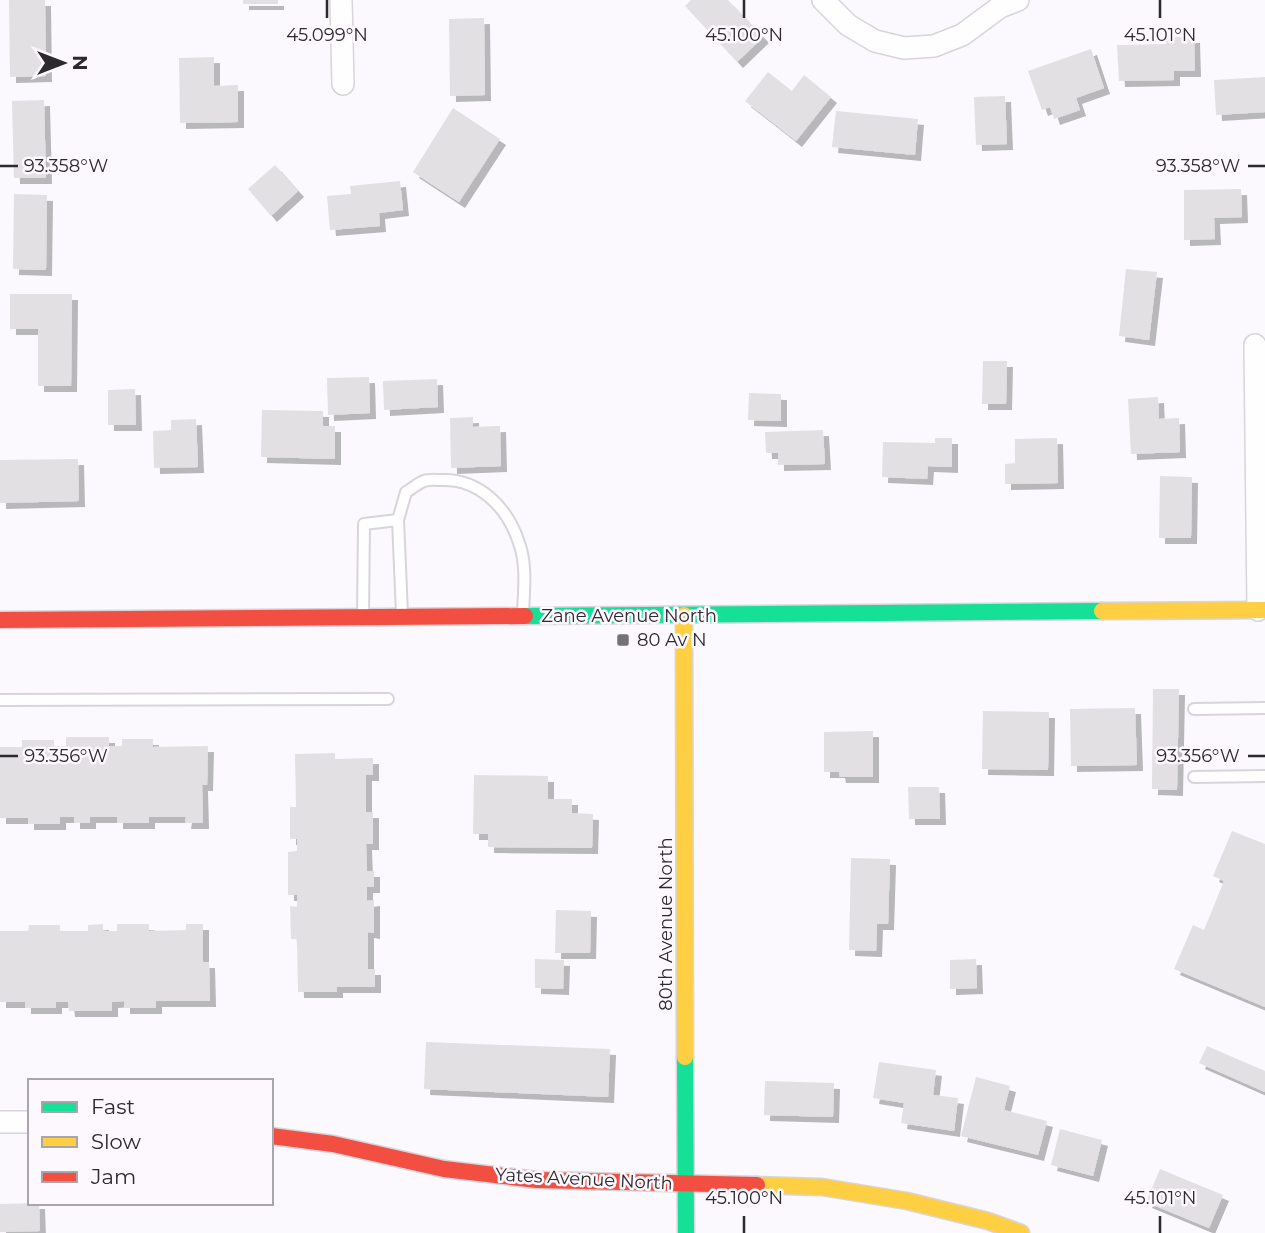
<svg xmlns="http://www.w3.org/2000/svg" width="1265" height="1233" viewBox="0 0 1265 1233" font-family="Montserrat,sans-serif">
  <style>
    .building { fill: #e2e0e3; filter: url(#shadow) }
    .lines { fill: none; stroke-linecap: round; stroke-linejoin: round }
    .lane-casing { stroke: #d7d5d9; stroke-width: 14 }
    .street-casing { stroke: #d7d5d9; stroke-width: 24 }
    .fast-casing { stroke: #d7d5d9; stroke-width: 19 }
    .slow-casing { stroke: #d7d5d9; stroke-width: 19 }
    .jam-casing { stroke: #d7d5d9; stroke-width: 19 }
    .lane { stroke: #fefeff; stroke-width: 10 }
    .street { stroke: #fefeff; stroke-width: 21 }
    .fast { stroke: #16e098; stroke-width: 16 }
    .slow { stroke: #ffcf43; stroke-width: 16 }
    .jam { stroke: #f24e42; stroke-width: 16 }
    .ticks { fill: none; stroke: #2c2a2e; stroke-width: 2.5 }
    .poi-dot { fill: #747276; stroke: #fcf8fe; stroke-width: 2.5 }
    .labels { text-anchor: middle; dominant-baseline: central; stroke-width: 5; stroke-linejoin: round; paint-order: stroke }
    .street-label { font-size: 18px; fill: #2c2a2e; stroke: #fcf8fe }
    .poi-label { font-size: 18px; fill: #2c2a2e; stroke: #fcf8fe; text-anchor: start }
    .ticks-label { font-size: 18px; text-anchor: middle; fill: #2c2a2e; stroke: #fcf8fe; stroke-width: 5; stroke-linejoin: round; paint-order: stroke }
  </style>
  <defs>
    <filter id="shadow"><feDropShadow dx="6" dy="6" stdDeviation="0" flood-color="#0004"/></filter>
  </defs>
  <rect width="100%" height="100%" fill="#fbf9fd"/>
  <g class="building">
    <polygon points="9,0 45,0 46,76 10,77"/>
    <rect x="243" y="0" width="35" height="4"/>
    <polygon points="691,0 728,0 763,37 737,62 685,6"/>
    <polygon points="484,18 485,95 450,96 449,19"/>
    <polygon points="1166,37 1194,37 1195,71 1174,71 1174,80 1119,81 1117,45 1166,44"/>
    <polygon points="1091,49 1104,88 1076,98 1080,110 1054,119 1050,107 1042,110 1028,71"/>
    <polygon points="214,57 214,86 238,85 238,122 180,123 179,58"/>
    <polygon points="768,72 792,91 804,75 831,97 796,141 745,101"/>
    <polygon points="1265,77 1265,112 1216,115 1214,80"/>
    <polygon points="1005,96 1007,144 976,145 974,97"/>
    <polygon points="44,100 46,178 14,178 12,101"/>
    <polygon points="453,108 500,139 459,202 413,172"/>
    <polygon points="836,111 918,119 915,155 832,147"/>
    <polygon points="275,165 298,191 271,216 248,189"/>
    <polygon points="400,181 403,210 379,213 380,226 330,230 327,196 351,194 350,186"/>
    <polygon points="1241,189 1242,217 1214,218 1215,239 1184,240 1184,190"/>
    <polygon points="14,194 47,195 46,270 13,269"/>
    <polygon points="1126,269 1157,272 1149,340 1119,336"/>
    <polygon points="10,294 72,294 71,386 38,386 38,329 10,329"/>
    <polygon points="983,361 1007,361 1006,404 982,404"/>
    <polygon points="369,377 370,413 328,415 327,378"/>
    <polygon points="437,379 438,407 384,410 383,381"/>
    <polygon points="135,389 136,425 108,425 108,390"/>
    <polygon points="749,393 781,394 781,421 748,420"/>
    <polygon points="1158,397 1159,419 1179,418 1180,452 1131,454 1128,399"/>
    <polygon points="262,410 323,411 323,426 335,426 335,459 261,457"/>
    <polygon points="473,417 473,427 500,426 501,466 451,468 450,418"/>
    <polygon points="196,419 198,467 154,468 153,431 171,430 171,420"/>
    <polygon points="823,430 825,464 778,465 778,453 766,453 765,432"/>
    <polygon points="935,438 952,438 952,467 928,466 927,479 882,477 883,442 935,443"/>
    <polygon points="1057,438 1058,483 1005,484 1005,464 1015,463 1015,439"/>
    <polygon points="78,459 79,501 0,503 0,460"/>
    <polygon points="1160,476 1192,477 1191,538 1159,538"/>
    <polygon points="1153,689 1179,689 1177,790 1152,789"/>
    <polygon points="1135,708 1137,765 1071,766 1070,709"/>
    <polygon points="983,711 1049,712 1048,770 982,769"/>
    <polygon points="873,731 873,777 840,777 839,772 824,772 824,732"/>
    <polygon points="66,737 109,737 109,746 122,746 122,739 153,739 153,747 208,746 207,785 202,785 203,823 185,823 186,817 149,817 149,823 117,823 117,817 90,817 90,823 74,823 74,817 60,817 60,824 28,824 28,818 0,818 0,747 22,747 22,740 54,740 54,747 66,746"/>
    <polygon points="335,753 335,759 373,758 373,775 366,775 366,812 373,812 373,844 366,844 367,871 374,871 374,887 367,887 367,901 374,900 374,933 368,932 368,969 375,969 375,987 337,987 337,992 298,992 297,939 291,939 290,906 297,907 297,895 288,895 288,852 297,851 297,839 290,839 290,807 296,807 295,754"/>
    <polygon points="474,775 548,776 548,799 572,799 572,813 593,814 592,848 488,847 488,834 473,834"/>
    <polygon points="908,787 939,787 940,819 909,819"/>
    <polygon points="1232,831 1265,844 1265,1007 1174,969 1193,925 1204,930 1224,881 1213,876"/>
    <polygon points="851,858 890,859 888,924 877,924 876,951 849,950"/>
    <polygon points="556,910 591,911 590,953 555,953"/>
    <polygon points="103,924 103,931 117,931 117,924 149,924 149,931 186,930 186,924 203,924 203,962 209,962 210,1001 156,1001 156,1008 124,1008 124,1001 112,1002 112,1011 69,1011 68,1002 56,1002 56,1008 25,1008 25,1002 0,1002 0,931 28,931 29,925 60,925 60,931 88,931 88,925"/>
    <polygon points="535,959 564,960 563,989 535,988"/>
    <polygon points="976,959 977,988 950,989 950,960"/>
    <polygon points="426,1042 610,1049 608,1097 424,1089"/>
    <polygon points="1207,1046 1265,1071 1265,1092 1199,1063"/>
    <polygon points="879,1062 936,1070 933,1095 958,1098 954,1131 901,1123 904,1103 873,1098"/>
    <polygon points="976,1077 1010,1086 1004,1110 1047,1121 1038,1155 961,1136"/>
    <polygon points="765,1081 834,1083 833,1117 764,1115"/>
    <polygon points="1060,1129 1102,1140 1093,1176 1051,1165"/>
    <polygon points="1160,1169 1223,1195 1209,1228 1146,1202"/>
    <polygon points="39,1203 40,1231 0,1232 0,1204"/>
  </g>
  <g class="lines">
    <g class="lane-casing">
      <g id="lane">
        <path d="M 402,614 L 398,520 L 406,492 C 412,489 418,483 424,481 C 429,479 436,480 441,480 C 479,478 508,508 519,543 C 527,564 524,590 523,613"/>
        <polyline points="363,616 364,524 398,520"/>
        <polyline points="0,700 388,699"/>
        <polyline points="1194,709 1265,708"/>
        <polyline points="1194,777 1265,776"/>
      </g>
    </g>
    <g class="street-casing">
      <g id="street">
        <polyline points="341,0 343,84"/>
        <polyline points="823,0 848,25 875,41 904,48 934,46 962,35 1000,7 1018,0"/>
        <polyline points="1255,345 1258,610"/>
        <polyline points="0,1122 30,1122"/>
      </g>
    </g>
    <g class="fast-casing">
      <g id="fast">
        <polyline points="525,616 1102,611"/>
        <polyline points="685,1057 686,1233"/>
      </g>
    </g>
    <g class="slow-casing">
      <g id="slow">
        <polyline points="1102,611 1265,610"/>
        <polyline points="684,615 685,1057"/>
        <polyline points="757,1185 822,1187 907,1201 988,1221 1021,1233"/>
      </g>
    </g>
    <g class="jam-casing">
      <g id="jam">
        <polyline points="0,620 525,616"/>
        <polyline points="271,1136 333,1144 444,1169 537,1180 757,1185"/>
      </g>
    </g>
    <use href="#lane" class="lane"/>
    <use href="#street" class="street"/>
    <use href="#fast" class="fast"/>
    <use href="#slow" class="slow"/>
    <use href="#jam" class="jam"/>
  </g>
  <path class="ticks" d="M 327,0 L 327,18M 744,0 L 744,18M 1160,0 L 1160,18M 0,166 L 18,166M 1248,166 L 1265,166M 0,756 L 18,756M 1248,756 L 1265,756M 744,1216 L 744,1233M 1160,1216 L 1160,1233"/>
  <rect class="poi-dot" x="616" y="633" width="14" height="14" rx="3.5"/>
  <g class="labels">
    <g class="street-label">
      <text x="629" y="616">Zane Avenue North</text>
      <text transform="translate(666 924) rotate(-90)">80th Avenue North</text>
      <text transform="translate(584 1179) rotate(3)">Yates Avenue North</text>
    </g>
    <g class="poi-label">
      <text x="637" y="640">80 Av N</text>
    </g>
  </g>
  <g class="ticks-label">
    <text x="327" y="41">45.099°N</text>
    <text x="744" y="41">45.100°N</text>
    <text x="1160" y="41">45.101°N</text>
    <text x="1198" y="172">93.358°W</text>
    <text x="66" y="172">93.358°W</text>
    <text x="1198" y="762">93.356°W</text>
    <text x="66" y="762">93.356°W</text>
    <text x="744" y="1204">45.100°N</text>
    <text x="1160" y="1204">45.101°N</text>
  </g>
  <rect x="28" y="1079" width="245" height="126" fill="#fcf8fe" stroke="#a9a6ab" stroke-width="2"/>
  <rect x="42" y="1102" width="35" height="10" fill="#16e098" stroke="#a9a6ab" stroke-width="2"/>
  <text x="91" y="1114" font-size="21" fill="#2c2a2e">Fast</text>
  <rect x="42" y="1137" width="35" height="10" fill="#ffcf43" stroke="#a9a6ab" stroke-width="2"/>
  <text x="91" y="1149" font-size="21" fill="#2c2a2e">Slow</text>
  <rect x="42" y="1172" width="35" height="10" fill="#f24e42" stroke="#a9a6ab" stroke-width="2"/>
  <text x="91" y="1184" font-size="21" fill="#2c2a2e">Jam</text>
  <g transform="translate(63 63) rotate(90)" stroke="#fcf8fe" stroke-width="5" paint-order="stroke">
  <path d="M0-5L12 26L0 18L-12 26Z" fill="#2c2a2e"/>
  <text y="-10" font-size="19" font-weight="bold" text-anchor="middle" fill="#2c2a2e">N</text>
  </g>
</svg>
